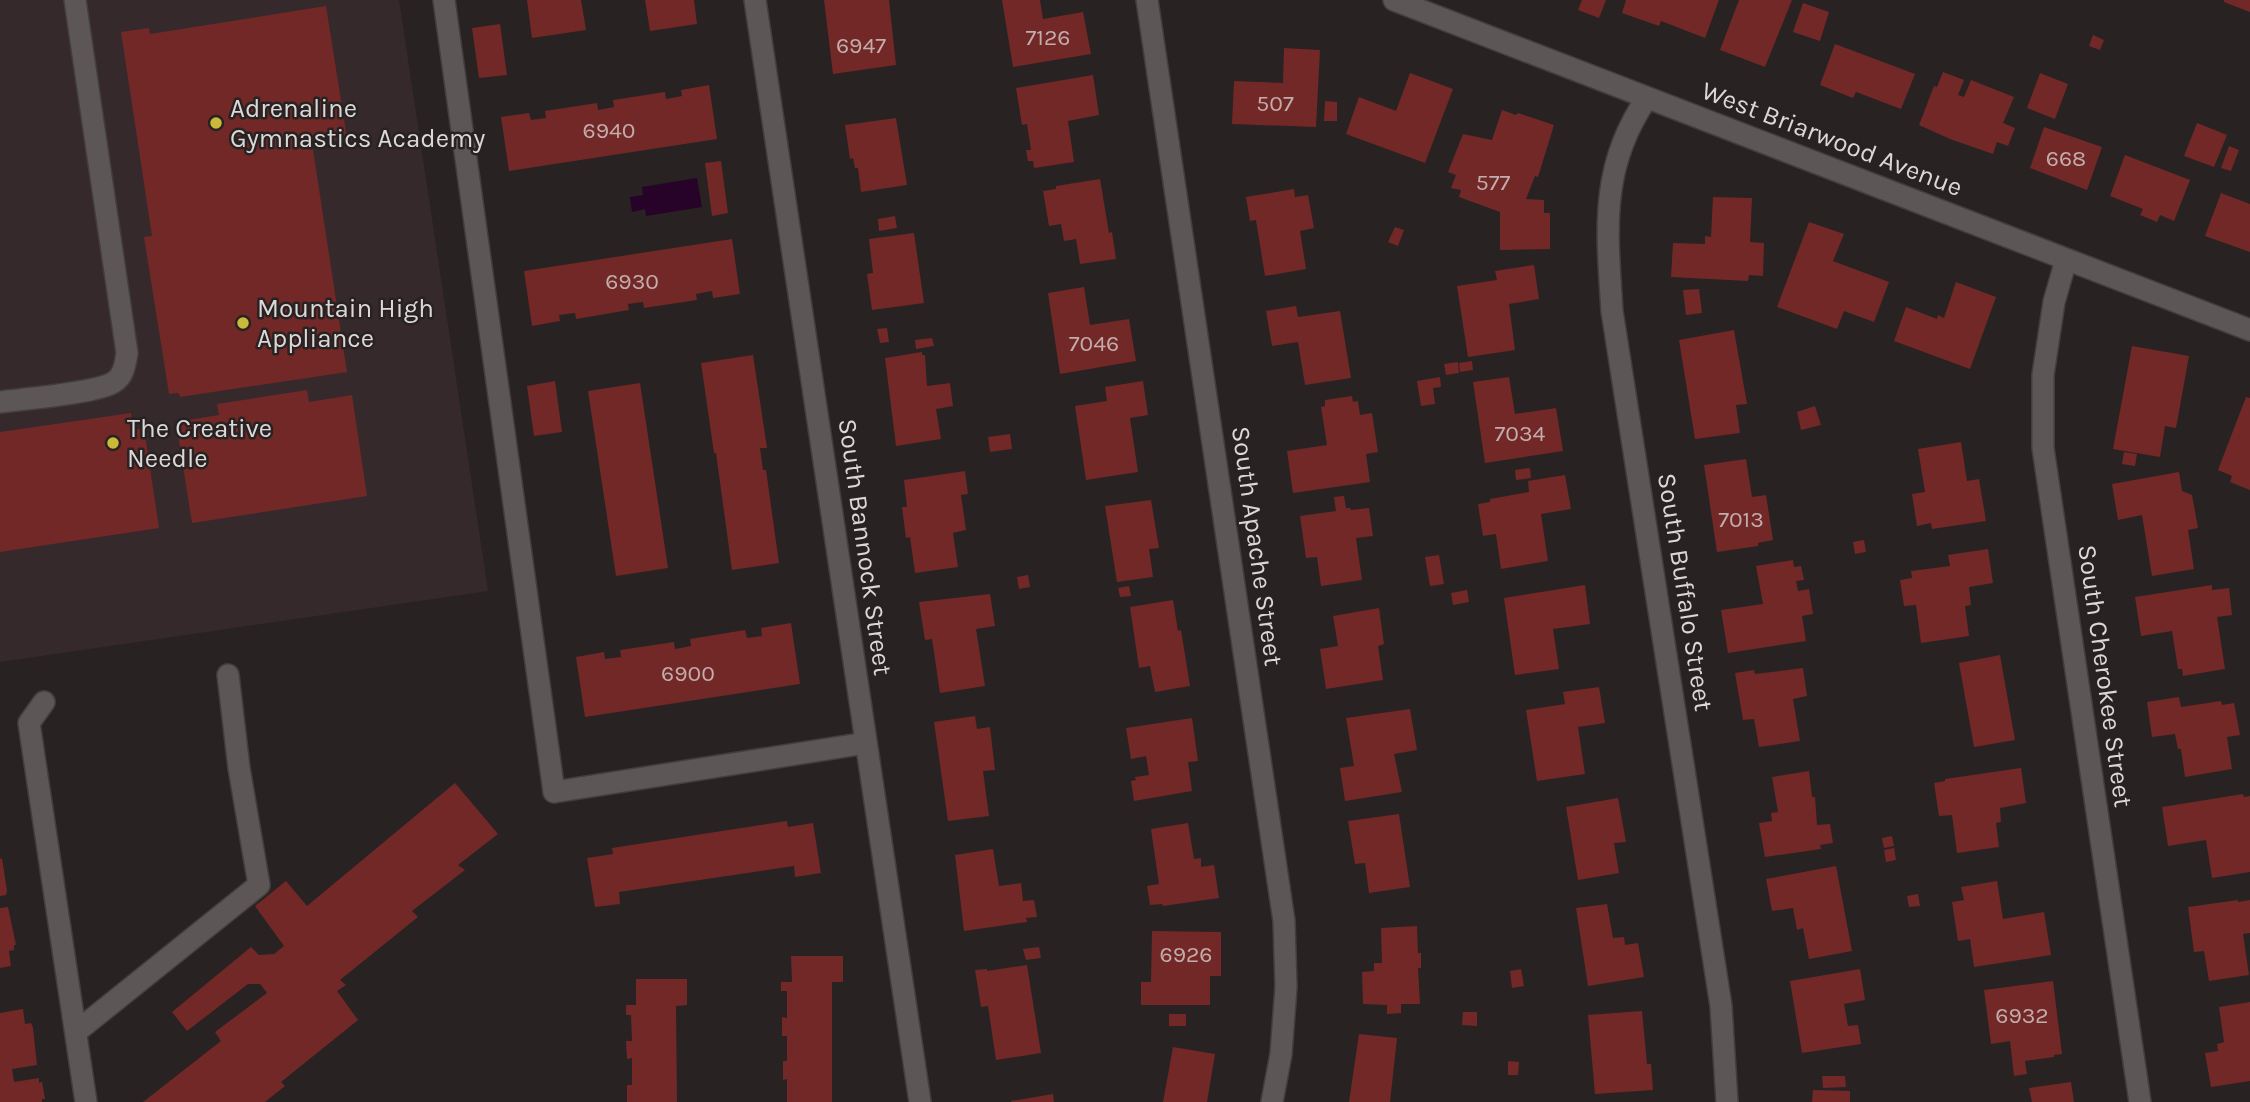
<svg xmlns="http://www.w3.org/2000/svg" width="2250" height="1102" viewBox="0 0 2250 1102" font-family="Karla,sans-serif">
  <style>
    .built { fill: #35292c }
    .water { fill: #270229 }
    .building { fill: #722826 }
    .lines { fill: none; stroke-linecap: round; stroke-linejoin: round }
    .minor-casing { stroke: #423d3e; stroke-width: 24 }
    .minor { stroke: #5d5657; stroke-width: 21 }
    .poi-dot { fill: #caba3a; stroke: #282223; stroke-width: 2.5 }
    .labels { text-anchor: middle; dominant-baseline: central; stroke-width: 5; stroke-linejoin: round; paint-order: stroke }
    .number-label { font-size: 23px; fill: #c2acac }
    .poi-label { font-size: 26px; fill: #dcd8d8; stroke: #282223; text-anchor: start }
    .street-label { font-size: 26px; fill: #dcd8d8; stroke: #282223 }
  </style>
  <rect width="100%" height="100%" fill="#282223"/>
  <polygon class="built" points="0,0 399,0 488,591 0,662"/>
  <polygon class="water" points="697,178 702,207 646,216 645,209 632,212 630,197 643,195 642,187"/>
  <g class="building">
    <polygon points="527,0 581,0 586,30 532,38"/>
    <polygon points="645,0 694,0 697,24 650,31"/>
    <polygon points="824,0 889,0 896,65 833,74"/>
    <polygon points="1002,0 1040,0 1043,19 1083,12 1091,54 1013,67"/>
    <polygon points="1582,0 1606,0 1599,18 1578,10"/>
    <polygon points="1626,0 1719,0 1705,38 1661,21 1659,26 1622,13"/>
    <polygon points="1739,0 1792,0 1765,67 1720,50"/>
    <polygon points="2224,0 2250,0 2250,12 2224,2"/>
    <polygon points="1803,3 1829,12 1820,41 1793,32"/>
    <polygon points="326,6 347,138 312,143 347,372 180,397 179,393 169,394 144,237 152,236 121,32 149,28 150,34"/>
    <polygon points="500,24 507,75 479,78 472,28"/>
    <polygon points="2093,35 2104,40 2100,50 2089,46"/>
    <polygon points="1835,44 1915,74 1901,109 1856,92 1853,98 1820,85"/>
    <polygon points="1284,48 1320,50 1316,127 1232,124 1234,81 1283,83"/>
    <polygon points="1943,72 1964,80 1958,95 1964,97 1971,80 2014,97 2003,123 2015,128 2008,146 1997,142 1993,154 1950,139 1919,125 1934,86 1937,87"/>
    <polygon points="1410,73 1453,89 1425,163 1346,134 1359,97 1396,111"/>
    <polygon points="2040,73 2068,84 2055,119 2027,108"/>
    <polygon points="1093,75 1099,115 1068,121 1074,162 1034,168 1033,161 1028,161 1026,150 1031,150 1027,124 1022,125 1016,88"/>
    <polygon points="709,85 717,139 509,171 501,117 529,113 531,120 546,118 545,111 597,103 598,110 614,107 613,100 665,92 666,99 682,96 681,90"/>
    <polygon points="1325,101 1337,102 1337,121 1324,121"/>
    <polygon points="1502,110 1516,115 1518,113 1554,125 1538,177 1535,176 1526,199 1544,200 1544,213 1550,213 1550,249 1500,250 1500,212 1459,197 1461,190 1451,188 1456,175 1448,172 1463,134 1492,140"/>
    <polygon points="896,118 907,185 861,192 858,168 855,168 853,158 850,159 845,125"/>
    <polygon points="2197,123 2227,135 2214,167 2184,156"/>
    <polygon points="2044,127 2102,147 2087,190 2030,168"/>
    <polygon points="2229,146 2239,150 2231,171 2221,168"/>
    <polygon points="2125,155 2190,180 2174,221 2160,215 2157,222 2140,215 2143,209 2110,196"/>
    <polygon points="721,161 728,213 712,216 705,163"/>
    <polygon points="1100,179 1109,233 1112,232 1116,259 1080,264 1076,239 1064,241 1061,224 1049,226 1043,191 1056,189 1056,186"/>
    <polygon points="1294,189 1295,197 1308,195 1314,228 1300,231 1306,269 1265,276 1256,220 1250,221 1246,197"/>
    <polygon points="2221,193 2250,204 2250,252 2205,236"/>
    <polygon points="1713,197 1752,198 1750,242 1764,243 1763,276 1749,275 1748,281 1671,277 1673,243 1705,244 1705,236 1711,237"/>
    <polygon points="895,216 897,228 879,231 878,219"/>
    <polygon points="1809,222 1844,234 1833,261 1889,282 1874,322 1844,311 1837,329 1777,307"/>
    <polygon points="1395,227 1404,230 1398,246 1388,242"/>
    <polygon points="914,233 924,303 872,310 867,274 873,273 869,239"/>
    <polygon points="732,239 740,294 713,298 712,291 696,294 697,300 644,308 643,302 628,304 629,310 576,319 575,313 559,315 560,321 532,326 524,271"/>
    <polygon points="1534,265 1539,299 1509,304 1515,350 1468,357 1457,286 1497,280 1495,271"/>
    <polygon points="1956,282 1996,297 1970,369 1894,341 1906,307 1937,319 1938,315 1944,318"/>
    <polygon points="1084,287 1090,325 1129,319 1136,361 1060,374 1048,293"/>
    <polygon points="1699,289 1702,313 1686,315 1683,290"/>
    <polygon points="1296,306 1298,317 1340,311 1351,378 1305,385 1298,342 1272,346 1266,311"/>
    <polygon points="887,328 889,342 880,343 877,329"/>
    <polygon points="1734,330 1747,404 1736,405 1740,433 1695,439 1679,340"/>
    <polygon points="932,338 934,346 916,349 915,340"/>
    <polygon points="2132,346 2189,356 2176,428 2165,426 2160,457 2113,449"/>
    <polygon points="922,352 922,355 925,355 927,386 950,383 953,406 936,409 941,439 896,446 885,358"/>
    <polygon points="753,355 767,448 760,448 763,470 766,470 779,563 732,570 716,453 714,453 701,363"/>
    <polygon points="1472,361 1473,370 1460,372 1459,363"/>
    <polygon points="1458,362 1459,373 1446,375 1444,364"/>
    <polygon points="1440,377 1441,387 1433,388 1435,404 1421,406 1417,381"/>
    <polygon points="1509,377 1515,414 1556,408 1563,451 1485,463 1473,382"/>
    <polygon points="555,381 562,432 534,436 527,386"/>
    <polygon points="1143,381 1148,415 1130,418 1138,472 1086,480 1075,406 1107,401 1105,387"/>
    <polygon points="640,383 668,568 616,576 588,391"/>
    <polygon points="307,390 309,402 352,395 367,496 192,523 176,422 219,415 217,404"/>
    <polygon points="1352,396 1353,402 1358,401 1360,415 1372,413 1378,452 1366,454 1370,482 1293,493 1287,451 1327,445 1321,407 1325,406 1325,400"/>
    <polygon points="2246,397 2250,398 2250,490 2230,482 2232,476 2218,470"/>
    <polygon points="1815,406 1821,425 1801,430 1797,412"/>
    <polygon points="131,413 133,430 144,428 159,528 0,552 0,432"/>
    <polygon points="1010,434 1012,449 990,452 988,437"/>
    <polygon points="1961,442 1967,481 1979,479 1986,521 1932,529 1931,523 1917,526 1912,494 1925,492 1918,449"/>
    <polygon points="2124,452 2137,454 2135,466 2122,464"/>
    <polygon points="1746,459 1752,497 1766,495 1773,540 1758,543 1758,546 1717,552 1704,465"/>
    <polygon points="1530,468 1531,478 1516,480 1515,470"/>
    <polygon points="965,471 968,494 961,495 966,530 953,533 958,567 915,573 910,537 906,538 902,507 907,507 904,480"/>
    <polygon points="2179,472 2182,491 2192,495 2198,528 2188,530 2194,569 2152,576 2142,515 2118,520 2112,484"/>
    <polygon points="1565,475 1571,509 1541,514 1548,561 1501,569 1496,534 1483,536 1478,504 1490,502 1490,499 1529,492 1528,481"/>
    <polygon points="1344,496 1346,508 1350,508 1351,510 1369,508 1373,536 1356,538 1362,580 1321,586 1317,557 1306,558 1300,516 1336,511 1334,497"/>
    <polygon points="1151,500 1159,548 1149,549 1153,577 1117,582 1105,506"/>
    <polygon points="1864,540 1866,552 1855,554 1853,542"/>
    <polygon points="1988,549 1993,583 1969,587 1971,605 1965,606 1969,636 1921,643 1916,605 1904,606 1900,580 1912,578 1911,571 1950,566 1948,555"/>
    <polygon points="1439,555 1444,584 1430,586 1425,557"/>
    <polygon points="1793,560 1794,567 1801,566 1804,580 1796,581 1798,591 1809,589 1813,614 1802,616 1806,641 1728,653 1721,610 1763,604 1756,566"/>
    <polygon points="1028,575 1030,587 1019,589 1017,577"/>
    <polygon points="1585,585 1590,624 1553,629 1559,669 1515,675 1504,598"/>
    <polygon points="2212,585 2212,590 2229,588 2232,615 2217,617 2225,669 2183,676 2182,669 2178,669 2172,631 2141,636 2135,597"/>
    <polygon points="1129,586 1131,596 1120,597 1118,588"/>
    <polygon points="1467,590 1469,602 1453,605 1451,593"/>
    <polygon points="990,594 995,626 976,629 985,686 940,693 932,639 925,640 919,602"/>
    <polygon points="1173,600 1178,631 1181,630 1190,686 1155,692 1150,666 1139,668 1130,607"/>
    <polygon points="1379,608 1384,644 1378,646 1383,680 1326,689 1320,649 1338,646 1333,616"/>
    <polygon points="791,623 800,684 585,717 576,657 604,652 605,659 621,657 620,650 674,642 675,649 691,646 690,639 745,630 747,638 762,636 761,628"/>
    <polygon points="2000,655 2015,740 1974,747 1959,663"/>
    <polygon points="1803,668 1807,696 1793,699 1800,741 1759,747 1754,719 1743,720 1735,673 1754,670 1755,674"/>
    <polygon points="1599,687 1605,723 1578,727 1585,774 1537,781 1526,710 1565,704 1563,692"/>
    <polygon points="2179,697 2181,707 2221,701 2222,705 2234,703 2240,735 2227,737 2232,769 2185,777 2181,749 2178,749 2175,734 2152,737 2147,702"/>
    <polygon points="1410,709 1417,750 1394,754 1402,792 1345,801 1340,768 1354,766 1346,718"/>
    <polygon points="975,716 977,729 990,727 995,770 983,771 989,816 948,821 934,722"/>
    <polygon points="1192,718 1198,761 1188,762 1192,791 1134,801 1131,781 1136,780 1135,777 1149,775 1146,756 1131,759 1126,728"/>
    <polygon points="2021,768 2026,803 2000,808 2001,822 1996,823 1999,847 1957,853 1952,815 1939,816 1934,783 1945,781 1945,779"/>
    <polygon points="1809,771 1812,797 1815,797 1817,825 1830,824 1833,843 1820,845 1821,849 1765,857 1759,823 1772,821 1771,813 1778,812 1772,777"/>
    <polygon points="455,783 498,834 458,865 465,870 412,911 418,917 340,980 346,985 337,991 358,1020 281,1082 285,1086 265,1102 143,1102 221,1041 215,1032 267,993 260,984 248,984 187,1031 172,1012 251,947 259,955 274,954 284,946 255,906 286,881 307,906"/>
    <polygon points="2243,794 2244,797 2250,796 2250,872 2212,878 2206,840 2168,846 2162,807"/>
    <polygon points="1618,798 1626,842 1614,843 1619,873 1578,880 1566,807"/>
    <polygon points="1399,814 1410,887 1369,893 1365,863 1355,864 1348,821"/>
    <polygon points="787,821 788,827 813,823 821,873 795,877 794,866 619,892 620,904 595,907 587,858 613,854 612,848"/>
    <polygon points="1188,823 1194,859 1201,858 1201,867 1214,865 1219,898 1163,906 1162,904 1150,905 1147,886 1159,884 1151,829"/>
    <polygon points="1892,836 1894,846 1884,848 1882,838"/>
    <polygon points="1894,848 1896,860 1886,862 1884,850"/>
    <polygon points="993,849 999,886 1021,883 1023,901 1034,900 1037,917 1026,918 1027,922 964,931 955,855"/>
    <polygon points="2,858 7,891 6,895 0,896 0,859"/>
    <polygon points="1836,866 1852,951 1809,959 1803,928 1797,930 1793,908 1772,911 1766,879"/>
    <polygon points="1997,881 2003,919 2044,912 2051,955 1974,967 1970,939 1958,941 1952,902 1964,900 1961,887"/>
    <polygon points="1918,894 1920,906 1909,907 1907,896"/>
    <polygon points="2238,900 2238,902 2250,900 2250,933 2243,934 2249,975 2209,981 2204,951 2194,952 2188,907"/>
    <polygon points="1607,904 1613,938 1624,937 1625,945 1638,943 1644,977 1588,986 1576,908"/>
    <polygon points="8,907 16,945 14,945 14,950 9,951 11,966 0,968 0,908"/>
    <polygon points="1417,926 1418,953 1421,953 1421,968 1418,968 1420,1004 1401,1004 1401,1013 1387,1014 1387,1005 1363,1004 1362,972 1374,971 1374,963 1382,963 1381,928"/>
    <polygon points="1152,931 1221,932 1221,976 1210,976 1210,1005 1141,1005 1141,982 1151,982"/>
    <polygon points="1039,947 1041,958 1026,960 1023,949"/>
    <polygon points="791,956 843,956 843,982 832,982 832,1102 787,1102 787,1079 783,1080 783,1061 787,1061 787,1036 782,1036 782,1017 787,1018 787,991 781,991 781,982 792,982"/>
    <polygon points="1027,965 1041,1053 996,1060 988,1006 981,1007 975,970 987,969 987,971"/>
    <polygon points="1521,969 1524,986 1512,988 1510,971"/>
    <polygon points="1860,969 1865,1000 1844,1004 1848,1026 1858,1025 1861,1044 1802,1053 1790,981"/>
    <polygon points="636,979 687,979 687,1005 676,1006 677,1102 627,1102 627,1085 632,1085 632,1058 627,1059 626,1041 632,1041 631,1015 626,1015 626,1005 636,1005"/>
    <polygon points="2053,981 2062,1054 2054,1055 2054,1057 2025,1061 2027,1074 2014,1076 2010,1041 1991,1044 1984,990"/>
    <polygon points="2250,1002 2250,1081 2211,1087 2205,1053 2218,1051 2217,1044 2224,1042 2219,1007"/>
    <polygon points="23,1009 25,1024 31,1023 33,1028 37,1065 12,1069 14,1082 39,1078 39,1083 42,1082 45,1099 42,1099 42,1102 0,1102 0,1013"/>
    <polygon points="1642,1011 1647,1064 1651,1064 1653,1090 1595,1094 1588,1015"/>
    <polygon points="1463,1012 1477,1012 1477,1026 1462,1025"/>
    <rect x="1169" y="1014" width="17" height="12"/>
    <polygon points="1359,1034 1397,1038 1390,1102 1349,1102"/>
    <polygon points="1173,1047 1215,1054 1207,1102 1163,1102"/>
    <polygon points="1508,1061 1519,1062 1518,1075 1508,1075"/>
    <polygon points="1822,1076 1845,1076 1846,1087 1823,1088"/>
    <polygon points="2071,1082 2074,1102 2032,1102 2029,1088"/>
    <polygon points="1813,1090 1850,1091 1850,1102 1812,1102"/>
    <polygon points="1053,1094 1054,1102 1011,1102 1011,1101"/>
  </g>
  <g class="lines">
    <g class="minor-casing">
      <g id="minor">
        <polyline points="444,0 554,792 866,743"/>
        <polyline points="755,0 920,1102"/>
        <polyline points="1147,0 1284,921 1286,987 1281,1054 1272,1102"/>
        <polyline points="1394,0 2250,330"/>
        <path d="M 1647,98 C 1599,167 1607,232 1612,311 L 1721,1006 L 1727,1102"/>
        <polyline points="2066,260 2054,302 2043,375 2043,448 2140,1102"/>
        <path d="M 0,402 C 23,399 98,393 114,382 C 124,376 125,364 127,353 L 75,0"/>
        <polyline points="44,702 29,723 86,1102"/>
        <polyline points="76,1032 259,885 239,768 228,675"/>
      </g>
    </g>
    <use href="#minor" class="minor"/>
  </g>
  <g class="poi-dot">
    <circle cx="216" cy="123" r="7"/>
    <circle cx="243" cy="323" r="7"/>
    <circle cx="113" cy="443" r="7"/>
  </g>
  <g class="labels">
    <g class="number-label">
      <text x="1048" y="37">7126</text>
      <text x="861" y="45">6947</text>
      <text x="1275" y="103">507</text>
      <text x="609" y="130">6940</text>
      <text x="2066" y="158">668</text>
      <text x="1493" y="182">577</text>
      <text x="632" y="281">6930</text>
      <text x="1094" y="343">7046</text>
      <text x="1520" y="433">7034</text>
      <text x="1741" y="519">7013</text>
      <text x="688" y="673">6900</text>
      <text x="1186" y="954">6926</text>
      <text x="2022" y="1015">6932</text>
    </g>
    <g class="poi-label">
      <text x="230" y="108">Adrenaline<tspan x="230" dy="30">Gymnastics Academy</tspan></text>
      <text x="257" y="308">Mountain High<tspan x="257" dy="30">Appliance</tspan></text>
      <text x="127" y="428">The Creative<tspan x="127" dy="30">Needle</tspan></text>
    </g>
    <g class="street-label">
      <text transform="translate(1832 139) rotate(21)">West Briarwood Avenue</text>
      <text transform="translate(1257 546) rotate(82)">South Apache Street</text>
      <text transform="translate(865 547) rotate(82)">South Bannock Street</text>
      <text transform="translate(1685 592) rotate(81)">South Buffalo Street</text>
      <text transform="translate(2105 676) rotate(82)">South Cherokee Street</text>
    </g>
  </g>
</svg>
